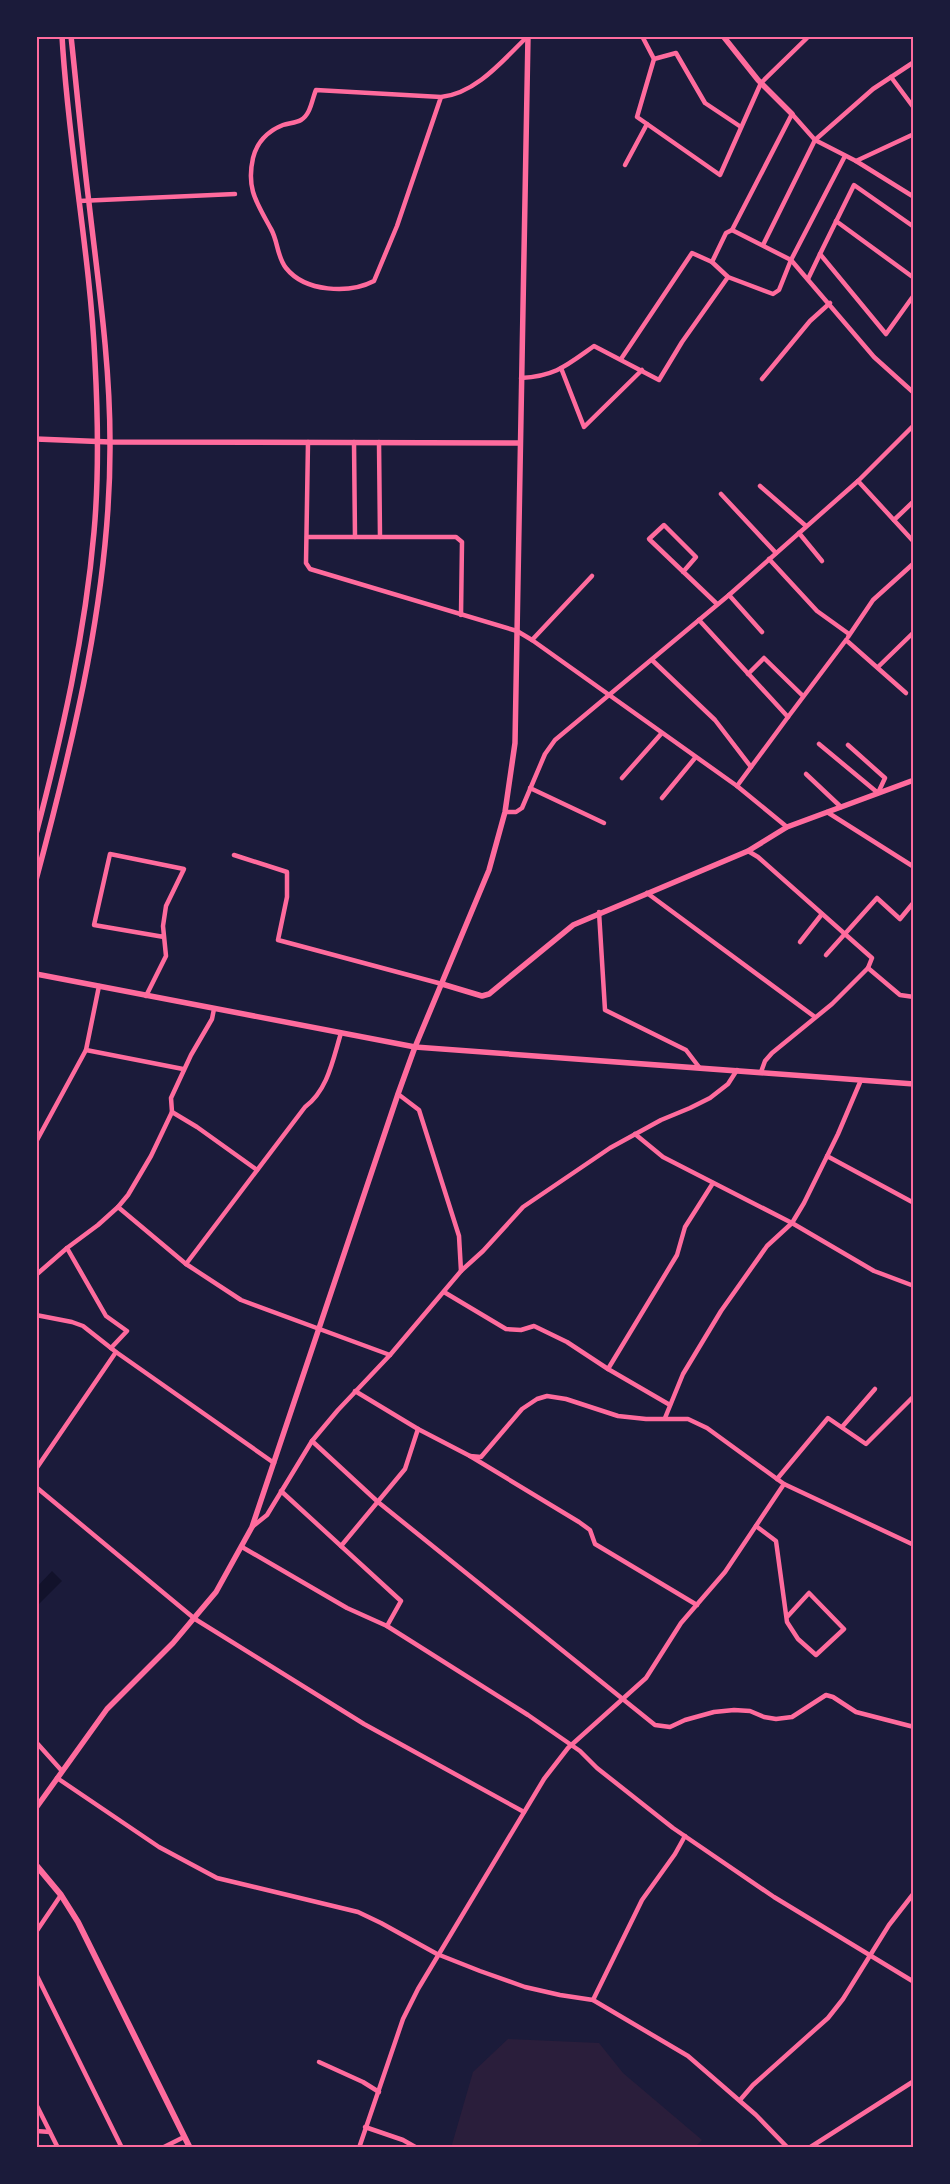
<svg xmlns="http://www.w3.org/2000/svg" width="950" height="2184" viewBox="0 0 950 2184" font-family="Montserrat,sans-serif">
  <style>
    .green { fill: #2a1e3b }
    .water { fill: #12122b }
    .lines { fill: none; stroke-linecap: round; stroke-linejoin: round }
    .minor { stroke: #ff6b9d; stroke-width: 4.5 }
    .tertiary { stroke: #ff6b9d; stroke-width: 5.5 }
    .secondary { stroke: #ff6b9d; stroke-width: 6 }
    .neatline { fill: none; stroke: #ff6b9d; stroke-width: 2 }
  </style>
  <rect width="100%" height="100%" fill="#1b1b3a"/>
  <polygon class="green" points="508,2039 599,2043 623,2073 702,2140 694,2148 451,2148 473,2072"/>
  <polygon class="water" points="52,1571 62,1581 39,1604 36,1601 36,1588"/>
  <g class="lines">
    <g class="minor">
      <polyline points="642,36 654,59 637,117 720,175 761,83 807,38"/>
      <polyline points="654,59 676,53 705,103 741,127"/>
      <polyline points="891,77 914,108"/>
      <path d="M 441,97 L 397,226 L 374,281 C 349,294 305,292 286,268 C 277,257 278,241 271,229 C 257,203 246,189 253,158 C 257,142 268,131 283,125 C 288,123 296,123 301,120 C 311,114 312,99 316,90 L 441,97 C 477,93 503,60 528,36"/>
      <polyline points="856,161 914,134"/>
      <polyline points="625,165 647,124"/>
      <polyline points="79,201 235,194"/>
      <polyline points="836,221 914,278"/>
      <polyline points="914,227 854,185 820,254 886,334 914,295"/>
      <polyline points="732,230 791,260 874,357 914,393"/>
      <polyline points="763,245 815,140 873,89 914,62"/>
      <polyline points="712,262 726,233 732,230 792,114 815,140 856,161 914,197"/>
      <polyline points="808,279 820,254"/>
      <polyline points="621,359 692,253 712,262 728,277 773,294 779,290 791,260 845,156"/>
      <polyline points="561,368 584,427 642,370"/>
      <path d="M 521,378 C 556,376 567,365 594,346 L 659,380 L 682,342 L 728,277"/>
      <polyline points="762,379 810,321 830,303"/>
      <polyline points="308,442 306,563 310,569 517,631 532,640 737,786 787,827"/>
      <polyline points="354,442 355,537"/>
      <polyline points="379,442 380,537"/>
      <polyline points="858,481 914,542"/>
      <polyline points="760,486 806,526"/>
      <polyline points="721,494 776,553"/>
      <polyline points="894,520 914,501"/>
      <polyline points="799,533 822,561"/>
      <polyline points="307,537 456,537 462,542 461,615"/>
      <polyline points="769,559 817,611 849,634"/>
      <polyline points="683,572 696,557 664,525 649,539 717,604"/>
      <polyline points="729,595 762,632"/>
      <polyline points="699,620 788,717 737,786"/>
      <polyline points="848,637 873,600 914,563"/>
      <polyline points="532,640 592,576"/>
      <polyline points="652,660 715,720 751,767"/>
      <polyline points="878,667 914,632"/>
      <polyline points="748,674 764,658 803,696"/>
      <polyline points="788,717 846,640 906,693"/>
      <polyline points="819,744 878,793 885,778 848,745"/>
      <polyline points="806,774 841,807"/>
      <polyline points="622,778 661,734"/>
      <polyline points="530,788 604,823"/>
      <polyline points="662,798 695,758"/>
      <polyline points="505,812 516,812 522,808 545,754 555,740 729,595 858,481 914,425"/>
      <polyline points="827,812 914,867"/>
      <polyline points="748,851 758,857 872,958 868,968 832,1004 772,1053 765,1061 761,1072"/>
      <polyline points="234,855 287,872 287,897 278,940 442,984"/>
      <polyline points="647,893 815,1017"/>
      <polyline points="599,912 605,1010 686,1050 699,1067"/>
      <polyline points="800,942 822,914"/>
      <polyline points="826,955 877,898 900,919 914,902"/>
      <polyline points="868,968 900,995 914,997"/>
      <polyline points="99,986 86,1050 183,1069"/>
      <polyline points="146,996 166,956 163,926 166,906 184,869 110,854 94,925 164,937"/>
      <polyline points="398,1094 419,1110 459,1236 461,1271"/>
      <polyline points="172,1112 197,1127 257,1170"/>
      <polyline points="635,1134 663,1157 792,1223 874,1271 914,1286"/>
      <polyline points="36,1142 86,1050"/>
      <polyline points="827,1156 914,1203"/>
      <polyline points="118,1207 186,1264 241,1300 390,1355"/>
      <polyline points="67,1248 106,1316 127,1331 111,1348"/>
      <path d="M 186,1264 L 305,1107 C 328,1090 333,1059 341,1033"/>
      <polyline points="36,1275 67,1248 98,1225 118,1207 128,1195 151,1156 172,1112 171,1098 191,1055 212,1019 214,1009"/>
      <polyline points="444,1292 506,1329 521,1330 534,1326 567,1342 608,1369 677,1255 685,1227 713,1183"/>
      <polyline points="36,1315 72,1322 83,1326 116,1352 274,1463"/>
      <polyline points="608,1369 670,1405"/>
      <polyline points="355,1391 418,1429 470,1456 579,1522 590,1530 595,1544 697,1605"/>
      <polyline points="665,1418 683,1374 721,1311 767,1246 792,1223 804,1203 838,1134 861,1080"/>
      <polyline points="842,1427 875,1389"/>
      <polyline points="312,1441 378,1502 655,1725 670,1727 685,1720 714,1712 734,1710 750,1711 764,1717 776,1719 792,1717 826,1695 833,1697 856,1712 914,1727"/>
      <polyline points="470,1456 481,1457 522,1409 537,1399 547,1396 566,1399 618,1416 646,1419 688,1419 707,1428 784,1484 914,1545"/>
      <polyline points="36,1469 116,1352"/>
      <polyline points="777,1479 828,1418 866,1444 914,1396"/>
      <polyline points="36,1487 195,1619 364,1724 524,1812"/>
      <polyline points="281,1491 401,1601 387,1626"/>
      <polyline points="756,1526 776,1541 787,1622 798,1639 816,1655 844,1629 809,1593 787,1617"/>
      <polyline points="252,1527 267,1515 312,1441 338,1410 390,1355 461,1271 483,1251 523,1207 610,1148 661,1120 690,1108 710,1098 728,1084 737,1070"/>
      <polyline points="341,1546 405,1469 418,1429"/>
      <polyline points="242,1547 347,1608 387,1626 528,1715 580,1751 597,1768 673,1828 774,1897 914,1982"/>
      <polyline points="36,1742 62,1771"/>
      <polyline points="57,1778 159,1847 217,1878 358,1912 381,1923 437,1954 480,1971 525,1987 560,1995 593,2000 688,2056 756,2115 788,2148"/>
      <polyline points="36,1932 61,1895"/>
      <polyline points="36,1974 122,2148"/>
      <polyline points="593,2000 642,1900 675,1854 685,1836"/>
      <polyline points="319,2062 363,2082 379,2092"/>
      <polyline points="740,2100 753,2085 828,2018 843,1999 889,1925 914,1893"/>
      <polyline points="36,2104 58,2148"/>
      <polyline points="365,2127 403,2140 417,2148"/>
      <polyline points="36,2131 50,2132"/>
      <polyline points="162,2148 184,2137"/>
      <polyline points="359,2148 403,2019 418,1989 544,1779 568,1748 646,1678 681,1623 725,1572 784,1484"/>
      <polyline points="809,2148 914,2081"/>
    </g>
    <g class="tertiary">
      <polyline points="723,36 758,80 792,114"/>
      <polyline points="36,439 110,442 520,443"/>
      <path d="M 36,834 C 62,735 85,635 94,532 C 99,477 98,418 95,362 C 90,253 68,145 62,36"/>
      <path d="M 36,880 C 74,739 111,589 110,442 C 110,361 98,282 89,203 C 82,147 77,92 71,36"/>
      <polyline points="36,974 415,1047 914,1084"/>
      <polyline points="442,984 482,996 489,994 573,925 748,851 787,827 914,780"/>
      <polyline points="36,1808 107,1709 173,1643 216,1592 252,1527 398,1094 415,1047 489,870 505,812 515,743 528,36"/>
    </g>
    <polyline class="secondary" points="36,1865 61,1895 78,1922 190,2148"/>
  </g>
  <rect width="950" height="2184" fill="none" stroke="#1b1b3a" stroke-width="75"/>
  <rect x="38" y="38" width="874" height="2108" class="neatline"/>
</svg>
